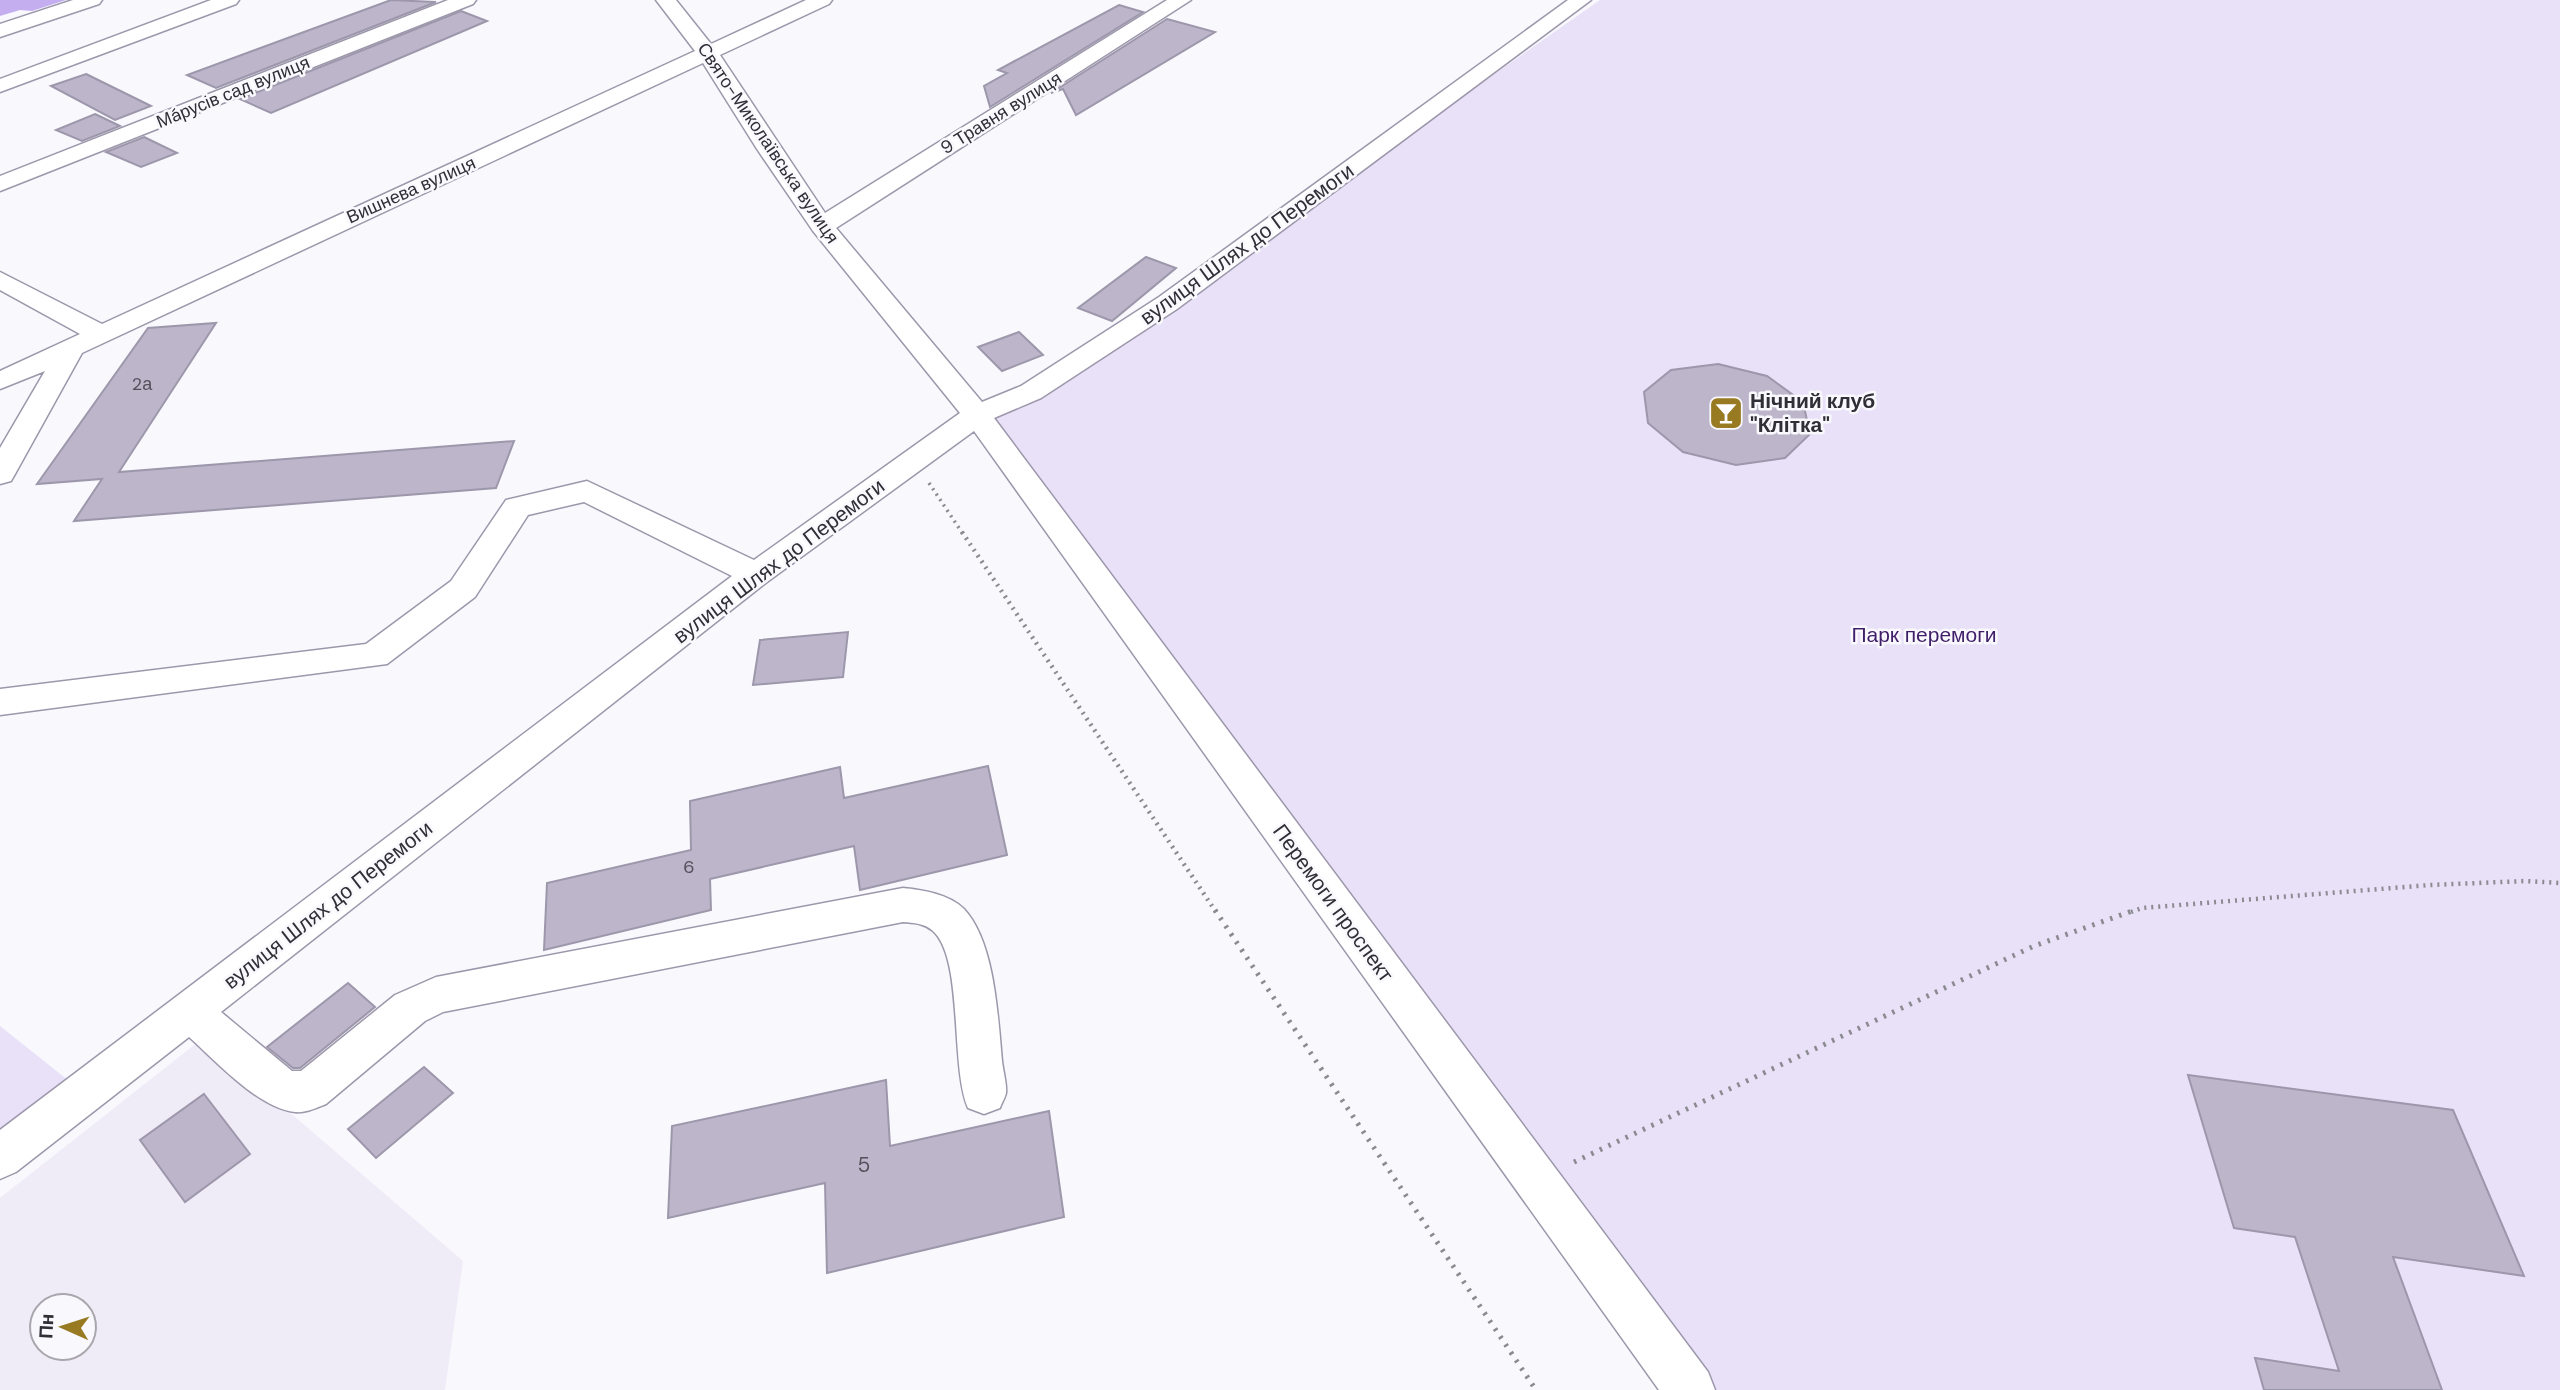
<svg xmlns="http://www.w3.org/2000/svg" width="2560" height="1390" viewBox="0 0 2560 1390" font-family="'DM Sans',sans-serif">
  <style>
    .built { fill: #efecf8; fill-rule: evenodd }
    .green { fill: #e8e1f8 }
    .forest { fill: #c4aef0 }
    .building { fill: #bdb6cb; stroke: #9d97ab; stroke-width: 2 }
    .lines { fill: none; stroke-linecap: round; stroke-linejoin: round }
    .minor-casing { stroke: #9d97ab; stroke-width: 3 }
    .path-far2 { stroke: #8c8a91; stroke-width: 3.5; stroke-dasharray: 2 4.5; stroke-linecap: butt }
    .path-far1 { stroke: #8c8a91; stroke-width: 4.5; stroke-dasharray: 2 5; stroke-linecap: butt }
    .path { stroke: #8c8a91; stroke-width: 5; stroke-dasharray: 2.5 7; stroke-linecap: butt }
    .minor { fill: #fff; fill-rule: evenodd }
    .labels { text-anchor: middle; dominant-baseline: central; stroke-width: 5; stroke-linejoin: round; paint-order: stroke }
    .far-street-label { font-size: 18px; fill: #302e36; stroke: #f9f8fd }
    .number-label { font-size: 18px; fill: #53505b }
    .street-label { font-size: 21px; fill: #302e36; stroke: #f9f8fd }
    .poi-label { font-size: 21px; font-weight: bold; fill: #302e36; stroke: #f9f8fd; text-anchor: start }
    .park-label { font-size: 21px; fill: #401f6a; stroke: #f9f8fd }
    .near-number-label { font-size: 21px; fill: #53505b }
  </style>
  <rect width="100%" height="100%" fill="#f9f8fd"/>
  <path class="built" d="M 203,1038 L 463,1261 L 445,1390 L 0,1390 L 0,1198 ZM 42,1306 L 84,1306 L 84,1348 L 42,1348 Z"/>
  <g class="green">
    <polygon points="1600,0 2560,0 2560,1390 1690,1390 977,415 1168,303"/>
    <polygon points="0,1026 84,1093 0,1157"/>
  </g>
  <polygon class="forest" points="0,0 66,0 32,11 20,10 0,16"/>
  <g class="building">
    <polygon points="391,0 436,2 216,88 187,75"/>
    <polygon points="1119,5 1143,12 990,107 984,86 1007,73 998,70"/>
    <polygon points="461,11 487,21 271,113 240,99"/>
    <polygon points="1167,19 1215,32 1076,115 1063,89 1051,93"/>
    <polygon points="86,74 151,106 115,120 51,86"/>
    <polygon points="95,114 120,126 82,141 56,130"/>
    <polygon points="144,137 177,153 141,167 106,152"/>
    <polygon points="1146,257 1176,268 1112,321 1078,308"/>
    <polygon points="216,323 119,472 514,441 496,488 74,521 102,479 37,484 148,328"/>
    <polygon points="1019,332 1043,355 1002,371 978,347"/>
    <polygon points="1718,364 1767,376 1803,402 1810,434 1785,458 1736,465 1683,452 1648,423 1644,392 1671,370"/>
    <polygon points="848,632 843,677 753,685 760,640"/>
    <polygon points="988,766 1007,855 860,890 854,846 710,879 711,910 544,950 547,883 691,850 690,801 840,767 844,798"/>
    <polygon points="348,983 375,1007 300,1068 293,1068 267,1047"/>
    <polygon points="424,1067 453,1093 376,1158 348,1129"/>
    <polygon points="2188,1075 2453,1110 2524,1276 2393,1257 2442,1390 2264,1390 2255,1358 2339,1371 2295,1237 2234,1228"/>
    <polygon points="886,1080 890,1146 1049,1111 1064,1217 827,1273 825,1183 668,1218 672,1126"/>
    <polygon points="204,1094 250,1154 185,1202 140,1140"/>
  </g>
  <g class="lines">
    <g class="minor-casing">
      <g id="minor">
        <polygon points="73,0 102,0 99,4 0,37 0,24"/>
        <polygon points="211,0 239,0 236,4 0,92 0,79"/>
        <polygon points="448,0 476,0 473,4 0,191 0,176"/>
        <path d="M 656,0 L 676,0 L 711,44 L 806,0 L 832,0 L 829,4 L 720,55 L 825,213 L 1167,0 L 1191,0 L 836,228 L 982,402 L 1021,386 L 1159,297 L 1568,0 L 1591,0 L 1177,309 L 1041,398 L 994,418 L 1708,1372 L 1715,1390 L 1659,1390 L 974,431 L 767,582 L 221,1012 L 292,1071 L 301,1071 L 395,995 L 436,977 L 903,888 C 923,890 949,894 964,909 C 995,942 998,1018 1002,1061 C 1003,1071 1007,1084 1006,1093 C 1005,1098 1001,1104 1000,1108 L 984,1114 L 968,1108 C 950,1067 964,959 933,931 C 924,923 914,923 903,922 L 443,1012 L 425,1021 L 326,1104 C 316,1108 306,1113 295,1112 C 258,1108 216,1061 189,1037 L 16,1172 L 0,1179 L 0,1130 L 732,576 L 584,502 L 528,515 L 475,597 L 387,664 L 0,715 L 0,689 L 366,644 L 451,581 L 506,500 L 587,481 L 754,560 L 960,413 L 813,231 L 757,149 L 703,63 L 82,353 L 15,474 L 11,481 L 0,484 L 0,448 L 45,371 L 0,389 L 0,371 L 80,334 L 0,290 L 0,272 L 102,324 L 695,51 Z"/>
      </g>
    </g>
    <polyline class="path-far2" points="929,483 963,534"/>
    <g class="path-far1">
      <polyline points="962,532 1216,912"/>
      <polyline points="2131,912 2142,908 2430,885 2526,881 2560,883"/>
    </g>
    <g class="path">
      <polyline points="1215,910 1536,1390"/>
      <polyline points="1574,1162 2034,946 2135,910"/>
    </g>
    <use href="#minor" class="minor"/>
  </g>
  <defs>
    <g id="bar-square" transform="scale(1.75)"><rect x="-9" y="-9" width="18" height="18" rx="4" fill="#977a22" stroke="#f9f8fd"/><path d="M-6-5H6L.8 .8V4.5H3.5V6h-7V4.5H-.8V.8Z" fill="#fff"/></g>
  </defs>
  <g fill-rule="evenodd">
    <use href="#bar-square" x="1726" y="413"/>
  </g>
  <g class="labels">
    <g class="far-street-label">
      <text transform="translate(233 92) rotate(-22)">Мáрусів сад вулиця</text>
      <text transform="translate(1001 113) rotate(-32)">9 Травня вулиця</text>
      <text transform="translate(768 143) rotate(56)">Свято-Миколаївська вулиця</text>
      <text transform="translate(411 190) rotate(-24)">Вишнева вулиця</text>
    </g>
    <g class="number-label">
      <text x="142" y="384">2а</text>
      <text x="689" y="867">6</text>
    </g>
    <g class="street-label">
      <text transform="translate(1247 244) rotate(-36)">вулиця Шлях до Перемоги</text>
      <text transform="translate(779 561) rotate(-37)">вулиця Шлях до Перемоги</text>
      <text transform="translate(1333 903) rotate(54)">Перемоги проспект</text>
      <text transform="translate(328 905) rotate(-38)">вулиця Шлях до Перемоги</text>
    </g>
    <g class="poi-label">
      <text x="1750" y="401">Нічний клуб<tspan x="1750" dy="24">"Клітка"</tspan></text>
    </g>
    <g class="park-label">
      <text x="1924" y="635">Парк перемоги</text>
    </g>
    <g class="near-number-label">
      <text x="864" y="1165">5</text>
    </g>
  </g>
  <g transform="translate(63 1327) rotate(273)"><circle r="33" fill="#f9f8fd" stroke="#a9a7ad" stroke-width="2"/>
  <path d="M0-5L12 26L0 18L-12 26Z" fill="#977a22"/>
  <text y="-10" font-size="19" font-weight="bold" text-anchor="middle" fill="#302e36">Пн</text>
  </g>
</svg>
